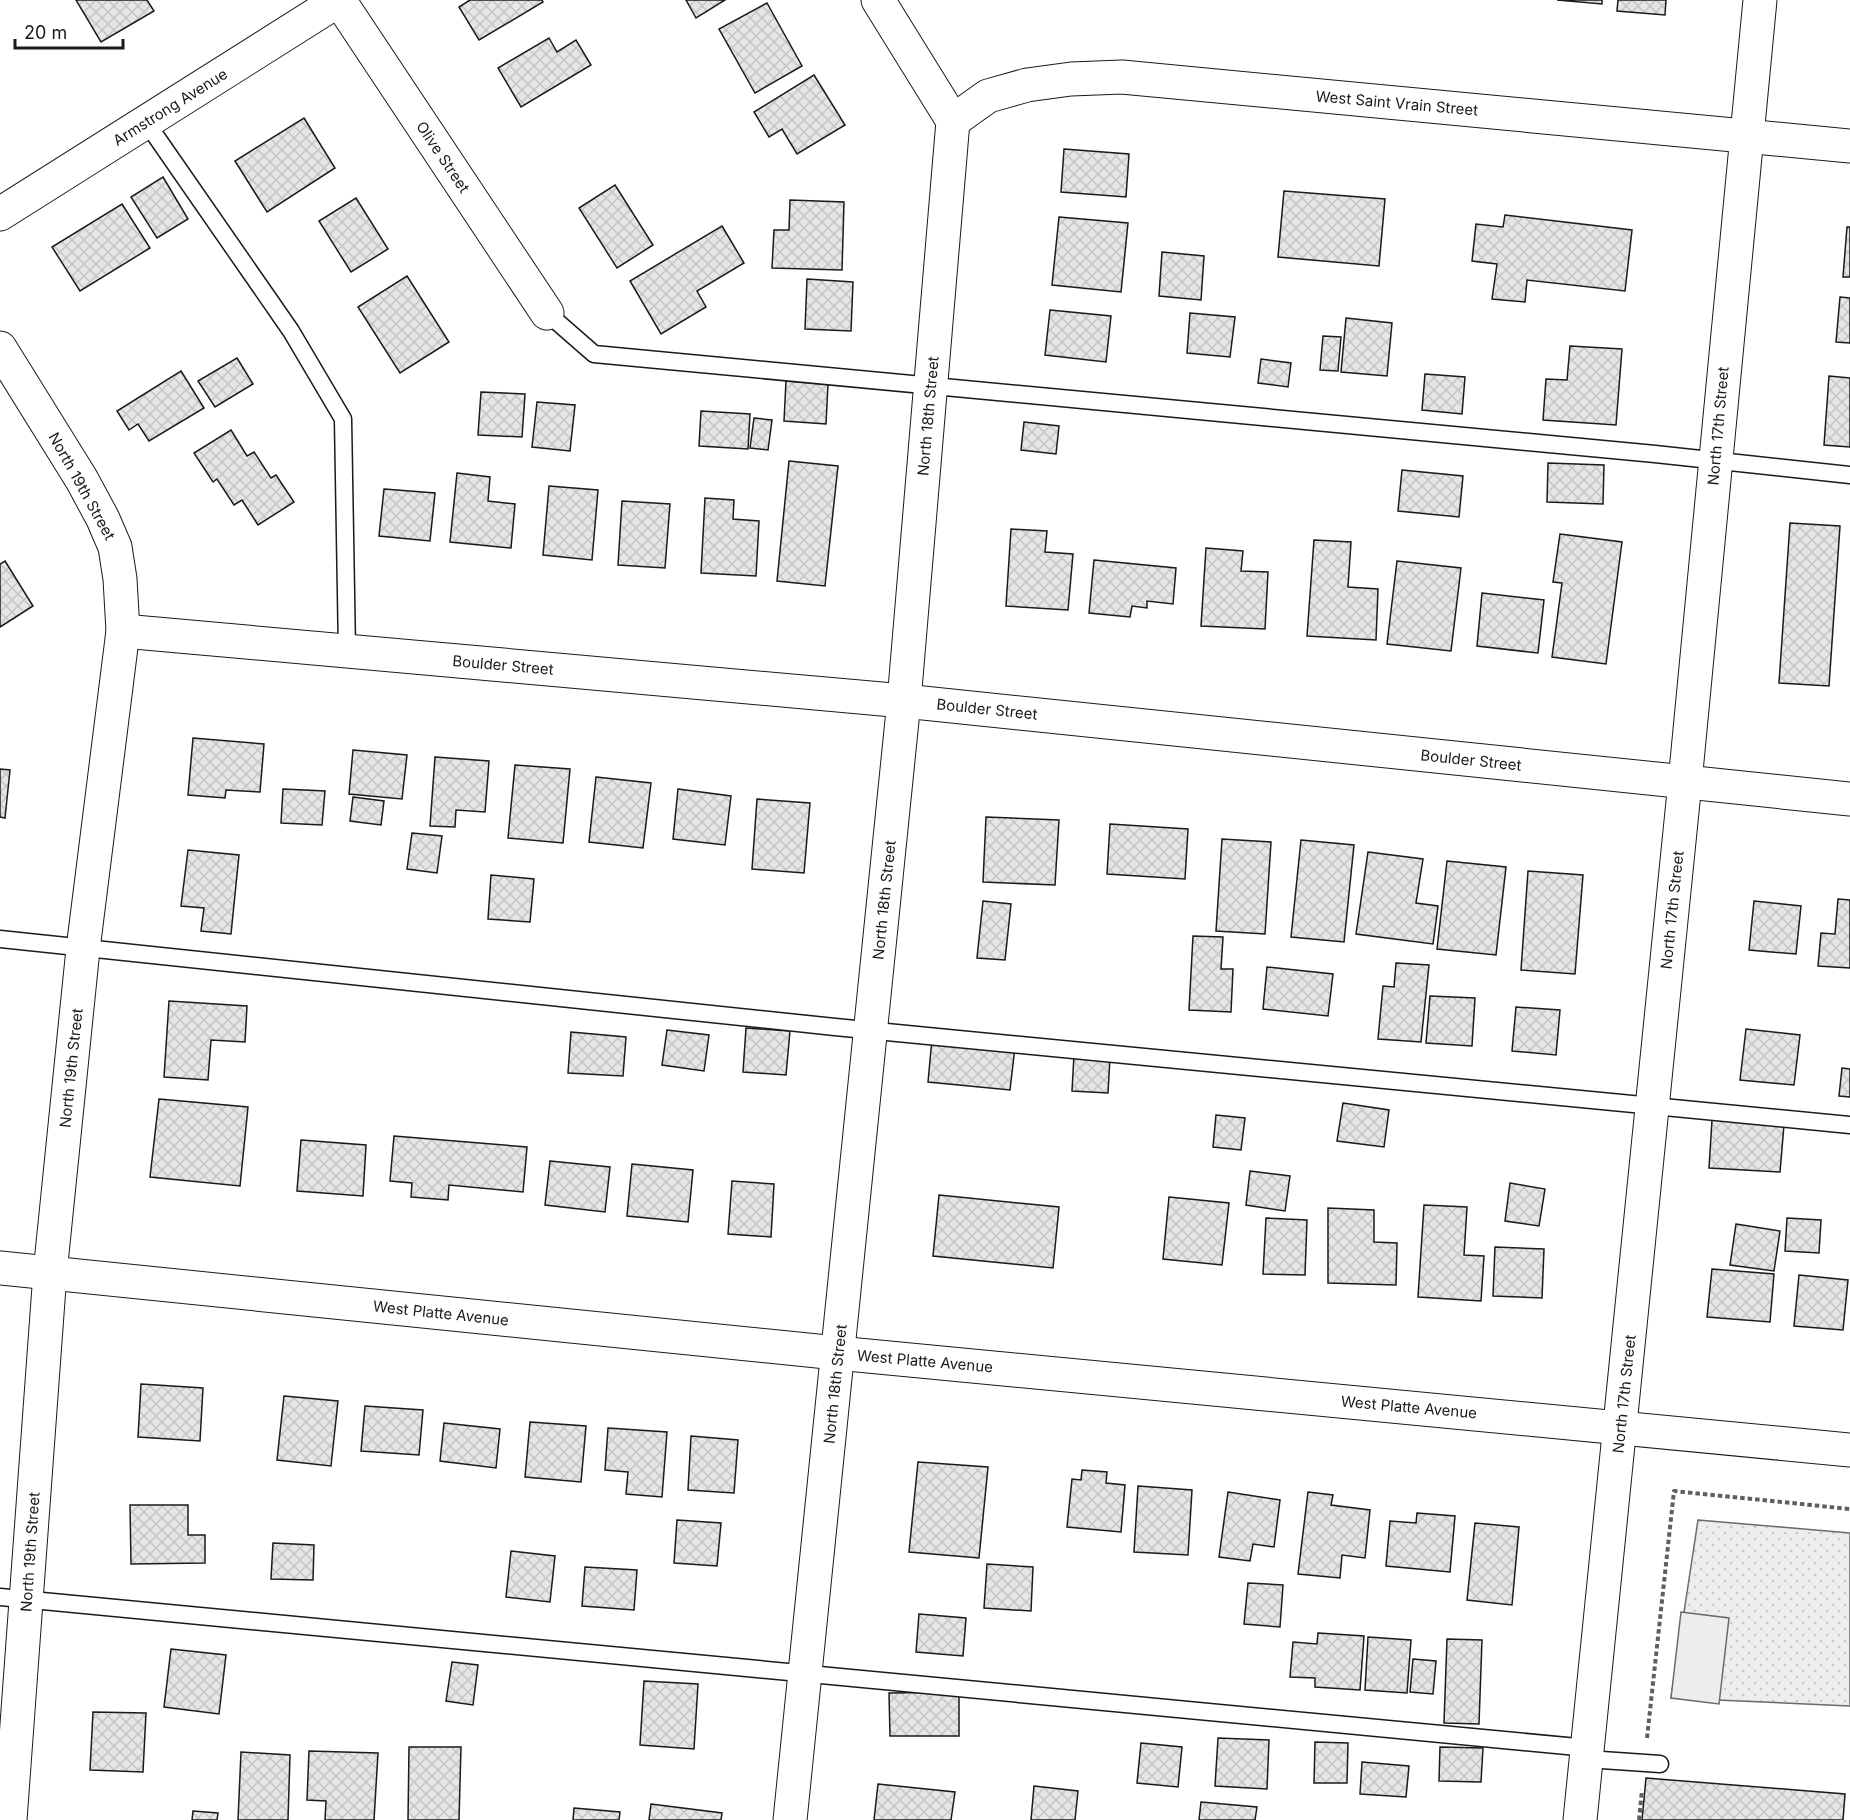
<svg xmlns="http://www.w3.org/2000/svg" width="1850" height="1820" viewBox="0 0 1850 1820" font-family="Inter,sans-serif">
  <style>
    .park { fill: url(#park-dots); stroke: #6a6a6a; stroke-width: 1.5 }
    .garden { fill: #ededed; stroke: #6a6a6a; stroke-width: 1.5 }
    .building { fill: url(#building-cross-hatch); stroke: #1a1a1a; stroke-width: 1.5 }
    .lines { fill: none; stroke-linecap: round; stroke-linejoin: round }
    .lane-casing { stroke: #1a1a1a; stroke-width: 19 }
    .street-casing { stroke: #1a1a1a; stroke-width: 35 }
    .secondary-casing { stroke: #1a1a1a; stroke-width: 35 }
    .path { stroke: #5f5f5f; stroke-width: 4; stroke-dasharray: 4.5 3; stroke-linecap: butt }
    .lane { stroke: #fff; stroke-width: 16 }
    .street { stroke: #fff; stroke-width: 33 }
    .secondary { stroke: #fff; stroke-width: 33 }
    .labels { text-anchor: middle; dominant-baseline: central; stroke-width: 4.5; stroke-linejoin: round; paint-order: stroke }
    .street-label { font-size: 15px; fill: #1a1a1a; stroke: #fff }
  </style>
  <defs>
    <pattern id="park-dots" width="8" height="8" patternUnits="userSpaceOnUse" patternTransform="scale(1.5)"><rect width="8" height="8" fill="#ededed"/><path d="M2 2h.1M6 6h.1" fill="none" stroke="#cbcbcb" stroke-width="1.8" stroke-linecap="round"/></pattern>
    <pattern id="building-cross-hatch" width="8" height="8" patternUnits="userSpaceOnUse" patternTransform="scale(1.5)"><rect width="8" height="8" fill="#e6e6e6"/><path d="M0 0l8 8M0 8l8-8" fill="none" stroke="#c5c5c5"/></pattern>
  </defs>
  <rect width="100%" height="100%" fill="#fff"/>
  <polygon class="park" points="1698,1520 1850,1533 1850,1706 1671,1698"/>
  <polygon class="garden" points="1681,1612 1729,1618 1719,1704 1671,1698"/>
  <g class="building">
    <polygon points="76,0 147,0 154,11 101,42"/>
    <polygon points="470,0 542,0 543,2 479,40 459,7"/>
    <polygon points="686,0 725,0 696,18"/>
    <polygon points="1557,0 1602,0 1602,4"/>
    <polygon points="1618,0 1666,0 1665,15 1617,11"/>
    <polygon points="767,3 802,66 755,93 719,29"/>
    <polygon points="549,38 557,52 576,40 591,65 521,107 498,68"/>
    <polygon points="814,75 845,125 797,154 782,129 769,137 754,112"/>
    <polygon points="304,118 335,168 267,212 235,161"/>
    <polygon points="1064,149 1129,154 1126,197 1061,192"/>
    <polygon points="163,177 188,219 157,238 131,197"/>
    <polygon points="615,185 653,245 617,268 579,208"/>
    <polygon points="1284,191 1385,199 1379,266 1278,257"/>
    <polygon points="356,198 388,249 351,272 319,221"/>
    <polygon points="790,200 844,202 842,270 772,268 774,230 789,230"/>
    <polygon points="122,204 150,248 80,291 52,247"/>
    <polygon points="1505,215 1632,230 1625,291 1527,280 1525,302 1492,299 1497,264 1472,261 1476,224 1503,227"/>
    <polygon points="1059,217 1128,223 1121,292 1052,285"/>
    <polygon points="722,226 744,263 697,291 706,307 661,334 630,281"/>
    <polygon points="1847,227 1850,227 1850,277 1843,277"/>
    <polygon points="1162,252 1204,256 1201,300 1159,296"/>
    <polygon points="407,276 449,342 400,373 358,307"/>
    <polygon points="807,279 853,282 851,331 805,329"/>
    <polygon points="1840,297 1850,298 1850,343 1836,342"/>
    <polygon points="1050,310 1111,316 1106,362 1045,355"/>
    <polygon points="1190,313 1235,317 1230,357 1187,353"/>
    <polygon points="1346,318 1392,323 1387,376 1341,372"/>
    <polygon points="1323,336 1341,337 1338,371 1320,370"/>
    <polygon points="1570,346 1622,349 1616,425 1543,420 1546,379 1567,380"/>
    <polygon points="237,358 253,384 215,407 198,381"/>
    <polygon points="1261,359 1291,363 1288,387 1258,383"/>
    <polygon points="181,371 204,408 149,441 138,424 129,430 117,411"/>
    <polygon points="1425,374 1465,377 1462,414 1422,410"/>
    <polygon points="1829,376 1850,378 1850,447 1824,445"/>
    <polygon points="786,381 828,384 826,424 784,421"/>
    <polygon points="481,392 525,394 522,437 478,435"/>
    <polygon points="537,402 575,405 570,451 532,447"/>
    <polygon points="701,411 750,414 748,449 699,446"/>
    <polygon points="754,418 772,420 768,450 750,448"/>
    <polygon points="1024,422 1059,426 1056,454 1021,450"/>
    <polygon points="231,430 247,456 254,452 271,478 276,475 294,502 258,525 242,500 234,505 217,479 213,482 194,453"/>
    <polygon points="789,461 838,466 825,586 777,581"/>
    <polygon points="1548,463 1604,465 1603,504 1547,502"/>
    <polygon points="1402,470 1463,476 1459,517 1398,511"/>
    <polygon points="457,473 490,477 488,501 515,504 511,548 450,542"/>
    <polygon points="549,486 598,490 592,560 543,555"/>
    <polygon points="384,489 435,493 430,541 379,536"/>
    <polygon points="705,498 734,500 733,519 759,521 756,576 701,573"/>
    <polygon points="622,501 670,504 665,568 618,565"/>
    <polygon points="1790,523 1840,526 1829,686 1779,683"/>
    <polygon points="1011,529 1047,531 1045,552 1073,554 1068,610 1006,606"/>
    <polygon points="1560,534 1622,542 1606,664 1552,657 1562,583 1553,582"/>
    <polygon points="1314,540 1351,542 1348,587 1378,589 1376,640 1307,636"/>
    <polygon points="1206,548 1243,551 1241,571 1268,572 1265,629 1201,626"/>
    <polygon points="1094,560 1176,568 1173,604 1147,601 1147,608 1132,606 1130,617 1089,613"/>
    <polygon points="5,561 33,606 0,627 0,564"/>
    <polygon points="1397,561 1461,568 1451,651 1387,644"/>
    <polygon points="1482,593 1544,600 1538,653 1477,646"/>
    <polygon points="193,738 264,744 260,792 226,790 225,798 188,795"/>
    <polygon points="353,750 407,755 402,799 349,794"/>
    <polygon points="435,757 489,761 485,812 456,810 455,827 430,826"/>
    <polygon points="515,765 570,769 563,843 508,838"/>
    <polygon points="0,769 10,770 5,818 0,817"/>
    <polygon points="596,777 651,783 643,848 589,842"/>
    <polygon points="283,789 325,791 322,825 281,823"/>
    <polygon points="678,789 731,796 725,845 673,839"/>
    <polygon points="353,797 384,801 381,825 350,821"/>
    <polygon points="757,799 810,803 804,873 752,869"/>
    <polygon points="986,817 1059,820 1055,885 983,882"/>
    <polygon points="1110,824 1188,829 1185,879 1107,874"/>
    <polygon points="412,833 442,836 437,873 407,869"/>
    <polygon points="1222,839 1271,842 1265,934 1216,931"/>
    <polygon points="1301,840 1354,845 1344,942 1291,937"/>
    <polygon points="188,850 239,855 231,934 201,931 204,908 181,906"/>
    <polygon points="1368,852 1423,859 1416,903 1438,906 1433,944 1356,934"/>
    <polygon points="1447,861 1506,867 1496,955 1437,949"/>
    <polygon points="1528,871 1583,875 1575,974 1521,970"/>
    <polygon points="491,875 534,879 530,922 488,919"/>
    <polygon points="1838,899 1850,900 1850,968 1818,966 1821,933 1835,934"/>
    <polygon points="983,901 1011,904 1005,960 977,958"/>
    <polygon points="1754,901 1801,906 1796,954 1749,950"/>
    <polygon points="1193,936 1223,937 1221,969 1233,969 1231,1012 1189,1010"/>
    <polygon points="1396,963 1429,965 1421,1042 1378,1039 1383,986 1394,987"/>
    <polygon points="1267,967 1333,974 1328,1016 1263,1009"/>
    <polygon points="1430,996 1475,998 1472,1046 1426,1043"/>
    <polygon points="169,1001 247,1006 245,1042 211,1040 208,1080 164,1077"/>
    <polygon points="1516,1007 1560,1010 1556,1055 1512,1051"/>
    <polygon points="746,1028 790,1031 786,1075 743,1072"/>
    <polygon points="1746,1029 1800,1035 1794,1085 1740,1080"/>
    <polygon points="667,1030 709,1035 704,1071 662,1065"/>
    <polygon points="571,1032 626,1037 623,1076 568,1073"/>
    <polygon points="932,1039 1015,1047 1010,1090 928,1082"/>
    <polygon points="1074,1055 1110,1057 1108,1093 1072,1091"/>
    <polygon points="1842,1068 1850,1069 1850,1097 1839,1096"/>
    <polygon points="159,1099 248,1107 240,1186 150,1177"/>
    <polygon points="1343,1103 1389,1110 1384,1147 1337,1141"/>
    <polygon points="1216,1115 1245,1118 1241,1150 1213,1147"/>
    <polygon points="1712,1120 1784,1125 1780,1172 1709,1168"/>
    <polygon points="394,1136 527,1147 523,1192 449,1185 448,1200 411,1197 412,1183 390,1181"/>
    <polygon points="301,1140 366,1145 363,1196 297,1191"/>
    <polygon points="550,1161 610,1167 605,1212 545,1205"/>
    <polygon points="632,1164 693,1170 688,1222 627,1216"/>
    <polygon points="1250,1171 1290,1176 1285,1211 1246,1205"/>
    <polygon points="732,1181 774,1184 771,1237 728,1234"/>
    <polygon points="1510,1183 1545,1189 1539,1226 1505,1221"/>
    <polygon points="939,1195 1059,1207 1053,1268 933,1256"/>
    <polygon points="1169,1197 1229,1203 1222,1265 1163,1259"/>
    <polygon points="1424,1205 1467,1207 1464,1255 1484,1256 1481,1301 1418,1297"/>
    <polygon points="1328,1208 1374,1210 1374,1242 1397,1243 1396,1285 1328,1283"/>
    <polygon points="1266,1218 1307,1220 1305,1275 1263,1274"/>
    <polygon points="1787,1218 1821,1220 1819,1253 1785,1251"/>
    <polygon points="1736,1224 1780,1231 1774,1271 1730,1265"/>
    <polygon points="1495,1247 1544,1249 1542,1298 1493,1296"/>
    <polygon points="1712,1269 1774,1274 1770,1322 1707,1317"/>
    <polygon points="1799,1275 1848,1280 1843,1330 1794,1326"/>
    <polygon points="141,1384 203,1388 200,1441 138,1437"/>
    <polygon points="284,1396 338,1401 331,1466 277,1460"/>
    <polygon points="365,1406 423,1410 419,1455 361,1451"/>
    <polygon points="530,1422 586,1426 581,1482 525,1477"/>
    <polygon points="444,1423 500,1429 496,1468 440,1461"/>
    <polygon points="608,1428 667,1432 662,1497 626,1494 628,1472 605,1470"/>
    <polygon points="691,1436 738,1440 734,1493 688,1490"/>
    <polygon points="918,1462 988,1467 979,1558 909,1552"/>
    <polygon points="1082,1470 1107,1472 1106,1483 1125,1485 1121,1532 1067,1527 1072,1479 1081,1480"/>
    <polygon points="1138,1486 1192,1490 1188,1555 1134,1552"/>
    <polygon points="1228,1492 1280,1500 1274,1547 1253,1544 1250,1561 1219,1557"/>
    <polygon points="1308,1492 1333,1495 1331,1505 1370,1510 1365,1558 1342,1555 1340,1578 1298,1574"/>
    <polygon points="130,1505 188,1505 188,1535 205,1535 205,1563 131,1564"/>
    <polygon points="1417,1513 1455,1516 1450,1572 1386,1566 1390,1521 1416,1523"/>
    <polygon points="677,1520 721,1523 717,1566 674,1563"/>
    <polygon points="1475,1523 1519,1527 1512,1605 1467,1600"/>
    <polygon points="273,1543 314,1545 313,1580 271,1579"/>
    <polygon points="511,1551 555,1556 550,1602 506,1597"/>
    <polygon points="987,1564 1033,1567 1031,1611 984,1608"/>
    <polygon points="585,1567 637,1570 634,1610 582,1606"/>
    <polygon points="1248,1583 1283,1585 1280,1627 1244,1624"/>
    <polygon points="919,1614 966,1618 963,1656 916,1652"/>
    <polygon points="1318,1633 1364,1636 1360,1690 1315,1687 1315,1678 1290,1677 1293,1642 1317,1644"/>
    <polygon points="1368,1637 1411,1640 1407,1693 1365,1690"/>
    <polygon points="1447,1639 1482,1640 1479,1724 1444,1723"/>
    <polygon points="171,1649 226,1655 219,1714 164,1707"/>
    <polygon points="1413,1659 1436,1661 1433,1694 1410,1692"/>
    <polygon points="452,1662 478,1665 473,1705 446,1701"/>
    <polygon points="644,1681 698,1684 694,1749 640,1745"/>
    <polygon points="959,1692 959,1736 890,1736 889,1693"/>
    <polygon points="93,1712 146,1713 143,1772 90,1770"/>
    <polygon points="1218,1738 1269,1740 1267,1789 1215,1786"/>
    <polygon points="1315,1742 1348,1743 1347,1783 1314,1783"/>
    <polygon points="1141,1743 1182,1747 1178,1787 1137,1783"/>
    <polygon points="409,1747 461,1747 459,1820 408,1820"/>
    <polygon points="1440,1747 1483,1748 1481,1782 1439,1781"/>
    <polygon points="309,1751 378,1753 374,1820 325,1820 326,1801 307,1800"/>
    <polygon points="241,1752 290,1755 288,1820 238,1820"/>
    <polygon points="1362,1762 1409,1766 1406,1797 1360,1794"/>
    <polygon points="1646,1778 1845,1794 1843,1820 1642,1820"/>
    <polygon points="878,1784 955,1792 951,1820 874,1820"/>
    <polygon points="1034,1786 1078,1791 1075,1820 1031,1820"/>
    <polygon points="1201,1802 1257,1807 1255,1820 1199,1820"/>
    <polygon points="651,1804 722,1813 721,1820 649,1820"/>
    <polygon points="574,1808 620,1812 619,1820 573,1820"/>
    <polygon points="193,1811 218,1813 217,1820 192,1820"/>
  </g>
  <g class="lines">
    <g class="lane-casing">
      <g id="lane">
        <polyline points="146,122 291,331 343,419 347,651"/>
        <polyline points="547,313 594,354 1655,454 1850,475"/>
        <polyline points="0,939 835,1027 1850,1125"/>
        <polyline points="0,1597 1588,1748"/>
        <polyline points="1587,1759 1660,1764"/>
      </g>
    </g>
    <g class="street-casing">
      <g id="street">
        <polyline points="339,0 547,313"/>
        <polyline points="953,121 988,96 1027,85 1071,79 1122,77 1850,146"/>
        <polyline points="0,214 339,0"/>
        <polyline points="123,631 904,701 1850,799"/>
        <polyline points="0,1268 837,1353 1850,1450"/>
        <polyline points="790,1820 904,701 953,121 878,0"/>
      </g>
    </g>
    <g class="secondary-casing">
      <g id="secondary">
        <polyline points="0,348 82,480 103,519 115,547 120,579 123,631 83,949 50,1273 10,1820"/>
        <polyline points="1580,1820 1685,782 1760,0"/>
      </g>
    </g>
    <g class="path">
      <polyline points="1647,1738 1674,1491 1850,1509"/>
      <polyline points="1639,1820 1642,1790"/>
    </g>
    <use href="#lane" class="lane"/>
    <use href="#street" class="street"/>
    <use href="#secondary" class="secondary"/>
  </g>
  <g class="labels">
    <g class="street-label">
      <text transform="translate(1397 103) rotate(5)">West Saint Vrain Street</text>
      <text transform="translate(170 107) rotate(-32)">Armstrong Avenue</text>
      <text transform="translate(443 157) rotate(56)">Olive Street</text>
      <text transform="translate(928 416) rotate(-85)">North 18th Street</text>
      <text transform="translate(1718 426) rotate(-85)">North 17th Street</text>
      <text transform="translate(82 486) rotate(61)">North 19th Street</text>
      <text transform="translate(503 665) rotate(5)">Boulder Street</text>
      <text transform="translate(987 709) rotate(6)">Boulder Street</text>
      <text transform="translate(1471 760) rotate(6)">Boulder Street</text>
      <text transform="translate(884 900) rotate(-84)">North 18th Street</text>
      <text transform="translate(1672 910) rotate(-84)">North 17th Street</text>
      <text transform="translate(71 1068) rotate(-84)">North 19th Street</text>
      <text transform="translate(441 1313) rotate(6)">West Platte Avenue</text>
      <text transform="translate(925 1361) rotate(5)">West Platte Avenue</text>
      <text transform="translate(835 1384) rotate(-84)">North 18th Street</text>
      <text transform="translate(1624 1394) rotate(-84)">North 17th Street</text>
      <text transform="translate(1409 1407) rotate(5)">West Platte Avenue</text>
      <text transform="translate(30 1552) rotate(-86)">North 19th Street</text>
    </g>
  </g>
  <path d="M15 39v9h108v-9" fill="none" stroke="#1a1a1a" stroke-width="3"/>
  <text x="24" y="39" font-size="18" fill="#1a1a1a" stroke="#ffffff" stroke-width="4.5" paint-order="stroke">20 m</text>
</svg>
